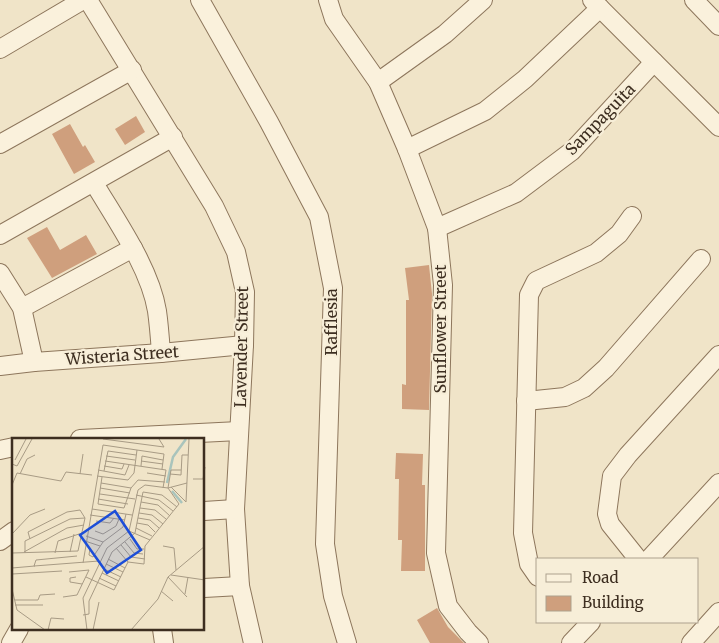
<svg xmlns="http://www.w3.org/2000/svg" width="719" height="643" viewBox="0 0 719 643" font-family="Merriweather,serif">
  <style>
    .building { fill: #cf9f7d }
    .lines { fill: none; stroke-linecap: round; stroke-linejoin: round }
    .minor-casing { stroke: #8d765c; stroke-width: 20 }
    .minor { stroke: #faf1dc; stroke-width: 18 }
    .labels { text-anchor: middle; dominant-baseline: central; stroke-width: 4.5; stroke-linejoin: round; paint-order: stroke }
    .street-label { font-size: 16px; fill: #3d2e20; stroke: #f7eed8 }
    .inset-river { fill: none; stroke: #a9c4bc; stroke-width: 2.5 }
    .inset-road { fill: none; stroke: #a89b85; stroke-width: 1 }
    .view { fill: #1d4ed8; fill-opacity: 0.15; stroke: #1d4ed8; stroke-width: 2.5 }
    .inset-edge { fill: none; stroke: #3d2e20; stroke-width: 2.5 }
  </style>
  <rect width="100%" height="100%" fill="#f0e4c8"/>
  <g class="building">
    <polygon points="136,116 145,132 125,145 115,129"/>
    <polygon points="70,124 83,147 85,145 95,162 74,174 52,134"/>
    <polygon points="47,227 60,250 86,235 97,254 52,278 27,238"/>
    <polygon points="429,265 432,294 429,410 402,409 402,384 406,385 406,300 409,300 405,268"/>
    <polygon points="396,453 423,454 422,485 425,485 425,571 401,571 402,540 398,540 399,479 395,479"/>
    <polygon points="437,608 448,627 464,643 430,643 417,620"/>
  </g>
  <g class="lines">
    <g class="minor-casing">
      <g id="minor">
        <polyline points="88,0 214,206 236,252 245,292 244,345 235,509 240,586 253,643"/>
        <polyline points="200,0 269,122 319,217 333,288 325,544 333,596 347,643"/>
        <polyline points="328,0 334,19 378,82 407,149 437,228 443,285 436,553 448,606 468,632 479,643"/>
        <polyline points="592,0 719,127"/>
        <polyline points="694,0 719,26"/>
        <polyline points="0,49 83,0"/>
        <polyline points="378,82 445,34 483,0"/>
        <polyline points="0,144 132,70"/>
        <polyline points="407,149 485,111 525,79 600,8"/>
        <path d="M 94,183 C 116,220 150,268 157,311 C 159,325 160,339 161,353"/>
        <polyline points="437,228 516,193 572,151 654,62"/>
        <polyline points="0,235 173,137"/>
        <polyline points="0,273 22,308 34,362"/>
        <polyline points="22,308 133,248"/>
        <polyline points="0,366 34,362 161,353 244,345"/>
        <polyline points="526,401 565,397 584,388 606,368 701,259"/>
        <polyline points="80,439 239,431"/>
        <polyline points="0,450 14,447"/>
        <polyline points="204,511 235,509"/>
        <polyline points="0,541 14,531"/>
        <polyline points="638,559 610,524 607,514 612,476 628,455 719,355"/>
        <polyline points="649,559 719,483"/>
        <polyline points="538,577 529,564 523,533 529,295 536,281 596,253 619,234 632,216"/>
        <polyline points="204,588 240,586"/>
        <polyline points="162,629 164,643"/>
        <polyline points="11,643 19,629"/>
        <polyline points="571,643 591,622"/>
        <polyline points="691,643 719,612"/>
      </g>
    </g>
    <use href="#minor" class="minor"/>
  </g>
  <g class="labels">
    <g class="street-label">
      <text transform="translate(600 119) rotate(-46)">Sampaguita</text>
      <text transform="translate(331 322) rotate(-90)">Rafflesia</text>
      <text transform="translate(440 329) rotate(-90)">Sunflower Street</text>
      <text transform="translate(241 347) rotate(-89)">Lavender Street</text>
      <text transform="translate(122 355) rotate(-4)">Wisteria Street</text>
    </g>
  </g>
  <g transform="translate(12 438)">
    <rect width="192" height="192" fill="#f0e4c8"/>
    <path class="inset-river" d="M 155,45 L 161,19 L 174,1M 160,53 L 170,65"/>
    <path class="inset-road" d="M 91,1 L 152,9 L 147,1M 94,18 L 123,22M 3,22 L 14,1M 93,23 L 154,32 L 151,50M 129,23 L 151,26M 0,26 L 5,28 L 20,1M 92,28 L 110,31 L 112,26M 129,28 L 130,18 L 151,22M 86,32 L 113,37 L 117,27M 92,33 L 96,13 L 124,17M 135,35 L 154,38M 8,36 L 15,21 L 23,17M 68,36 L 71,16M 158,36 L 169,37 L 170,17 L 176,17M 85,38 L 116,42 L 122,35 L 125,12M 90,39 L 86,66 L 112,70 L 119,50 L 126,42 L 153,44M 181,41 L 191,41 L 193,29M 89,45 L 119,50M 0,47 L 5,35 L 49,43 L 54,34 L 80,37M 159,49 L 174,64 L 177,1M 88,50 L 118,55M 156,50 L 159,32 L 169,32M 88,56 L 123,61M 124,57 L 147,62 L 161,73M 86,61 L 116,66M 129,64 L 146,67 L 158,78M 128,70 L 143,72 L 154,81M 80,71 L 120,77M 127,75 L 140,77 L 151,86M 78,77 L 113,82M 126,80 L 138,82 L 147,90M 84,83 L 98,85 L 102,80M 125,85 L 136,87 L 143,94M 124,90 L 140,98M 83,93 L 91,96 L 104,88 L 107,81M 117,93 L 138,102M 0,96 L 18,77 L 33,71M 74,98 L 91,104M 18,101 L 16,94 L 55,74 L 68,72 L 73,80M 118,101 L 125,111 L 132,111M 73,103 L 88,108M 113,104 L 122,115 L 131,116M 109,107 L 119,119 L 133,121M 151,108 L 162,110 L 164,132M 78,110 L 77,117 L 81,119 L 91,104 L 111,89 L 114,76M 104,110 L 116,124 L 132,126 L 133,108 L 167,66 L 156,50M 12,114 L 55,90 L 72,87M 58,114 L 62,96M 0,115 L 66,113 L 73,80M 13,115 L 13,103 L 58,81 L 73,80M 43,115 L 46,103 L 70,95M 96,121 L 113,130M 71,125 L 91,7 L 152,16 L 150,31M 94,126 L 111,134M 22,128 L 87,123M 22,128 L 24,122 L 65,118M 0,130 L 23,128M 92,131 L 109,139M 90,135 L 107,143M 0,136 L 50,133M 159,137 L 193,142M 64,139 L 58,140 L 58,144 L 70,146M 74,139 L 102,152 L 116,124M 156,139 L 175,159M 87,140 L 104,148M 0,151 L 5,172 L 33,192M 149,153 L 161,163M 173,156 L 176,139M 51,159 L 65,157 L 77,132 L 57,134M 3,162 L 26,162 L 28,157 L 43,156M 3,167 L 31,167M 71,177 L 77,176 L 77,163 L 100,114 L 123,95 L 131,54 L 150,57 L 165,69M 36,192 L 39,180 L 52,181M 75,192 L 71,160 L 95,110 L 117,93 L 126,52 L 133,47 L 156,50 L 175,45M 81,192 L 87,164M 119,192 L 146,161 L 156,139 L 193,108"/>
    <path class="view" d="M 103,73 L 129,112 L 95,135 L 68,97 Z"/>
    <rect width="192" height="192" class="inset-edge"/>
  </g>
  <rect x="536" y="558" width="162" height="65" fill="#f7eed8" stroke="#ada18e"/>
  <rect x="546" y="574" width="25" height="8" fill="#faf1dc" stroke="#ada18e"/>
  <text x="582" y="583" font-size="15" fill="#3d2e20">Road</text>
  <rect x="546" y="596" width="25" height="15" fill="#cf9f7d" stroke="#ada18e"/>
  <text x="582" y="608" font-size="15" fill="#3d2e20">Building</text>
</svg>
